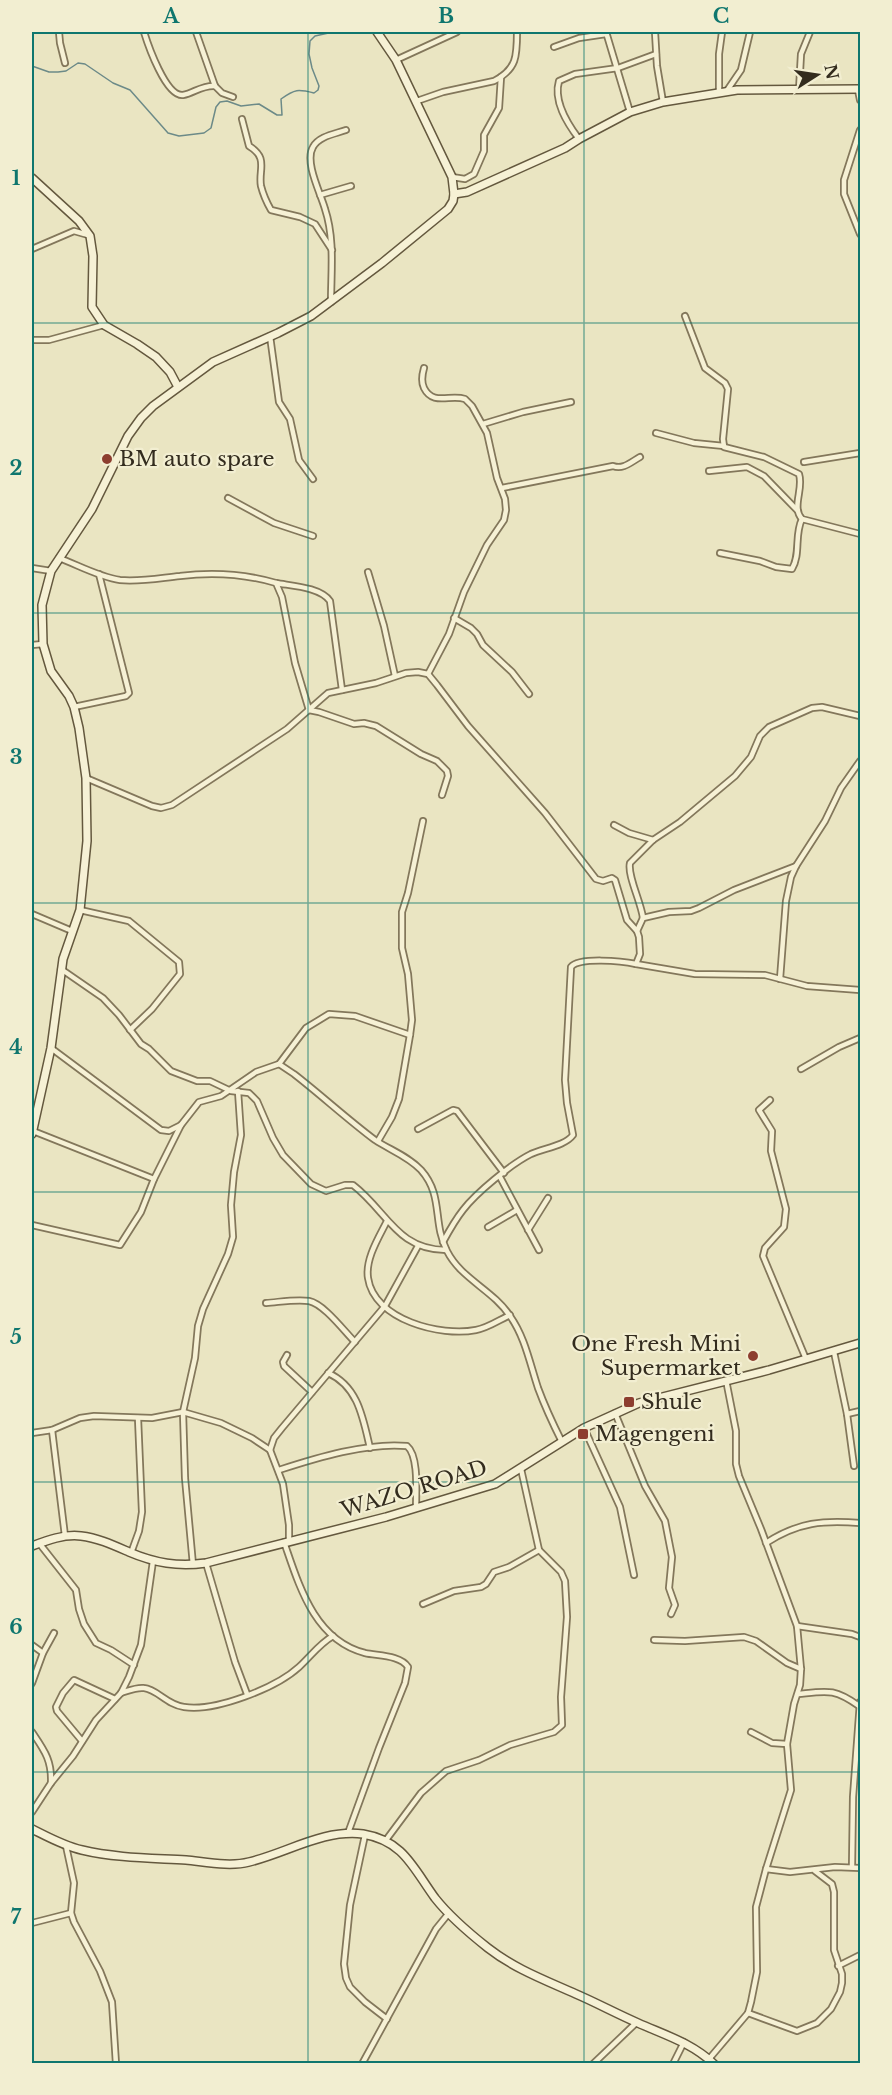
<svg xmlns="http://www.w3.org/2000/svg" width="892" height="2095" viewBox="0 0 892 2095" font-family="'Libre Baskerville',serif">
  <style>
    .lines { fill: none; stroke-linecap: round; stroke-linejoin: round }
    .stream { stroke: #6c8a88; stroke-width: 1.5 }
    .street-casing { stroke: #83775b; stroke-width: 8 }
    .secondary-casing { stroke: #64583e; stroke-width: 10 }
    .street { stroke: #f6f1d5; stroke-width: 4.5 }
    .secondary { stroke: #f6f1d5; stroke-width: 7 }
    .grid { fill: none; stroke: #0f766e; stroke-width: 1.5; stroke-opacity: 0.55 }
    .poi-dot { fill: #8d3e2f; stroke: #f2eed1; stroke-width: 2 }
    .labels { text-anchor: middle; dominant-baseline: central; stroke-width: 4.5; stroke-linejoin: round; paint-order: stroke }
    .poi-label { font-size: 21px; fill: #332c1e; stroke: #f2eed1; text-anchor: start }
    .street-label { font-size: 21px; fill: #332c1e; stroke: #f2eed1 }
    .neatline { fill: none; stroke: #0f766e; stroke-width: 2 }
    .grid-label { font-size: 20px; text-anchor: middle; font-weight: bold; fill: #0f766e }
  </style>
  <rect width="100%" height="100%" fill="#eae5c2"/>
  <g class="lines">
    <path class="stream" d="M 32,66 L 49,72 L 58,72 L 66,71 L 78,63 L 85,64 L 113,83 L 130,90 L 168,133 L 179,136 L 204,133 L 211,128 L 216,107 L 220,102 L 227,101 L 241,106 L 259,104 L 277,115 L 282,115 L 281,99 C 295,89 298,89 314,93 L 318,90 L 319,86 L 312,68 L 309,54 L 310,41 L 315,36 L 333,32"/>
    <g class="street-casing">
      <g id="street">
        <polyline points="59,32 60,43 65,63"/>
        <path d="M 144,32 C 148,45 166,97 183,95 C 194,93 202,85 215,86"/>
        <polyline points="196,32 215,86 222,93 233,97"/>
        <polyline points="606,32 630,112"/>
        <polyline points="655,32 657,66 663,102"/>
        <polyline points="554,47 579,38 606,34"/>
        <polyline points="396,60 457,32"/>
        <polyline points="799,90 801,54 810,32"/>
        <polyline points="858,90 860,100"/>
        <polyline points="726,92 741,70 750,32"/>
        <polyline points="719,93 719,54 722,32"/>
        <path d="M 417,101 L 443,92 L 494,81 C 517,69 517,56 517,32"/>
        <path d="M 242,119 L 249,146 C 269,158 258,170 261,186 C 263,194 267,203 271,210 L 300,217 L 315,224 L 332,250"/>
        <polyline points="860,130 844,180 844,194 860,234"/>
        <path d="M 579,139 C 567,123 553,101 559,81 L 575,74 L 618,68 L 656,54"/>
        <polyline points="452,177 465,179 474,174 484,151 484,135 499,108 501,77"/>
        <polyline points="320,195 351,186"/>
        <polyline points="32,249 74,231 88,235"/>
        <path d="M 331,302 C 331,272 335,239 325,209 C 321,194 304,162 313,147 C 319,136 335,134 346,130"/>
        <path d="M 685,316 L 705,368 L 725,383 L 728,389 L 723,439 L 724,447 L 764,457 L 799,474 C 804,489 791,507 802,519 L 860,534"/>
        <polyline points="270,336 279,402 290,419 299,460 313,479"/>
        <polyline points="32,340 49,340 104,325"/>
        <path d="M 424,368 C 422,375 421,382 424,388 C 433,406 450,394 465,399 L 472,406 L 487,433 L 497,478 L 505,499 L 506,510 L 504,520 L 487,545 L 464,592 L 449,634 L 428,674"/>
        <polyline points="483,424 523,412 571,402"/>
        <polyline points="656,433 694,443 724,446"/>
        <polyline points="804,462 860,453"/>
        <polyline points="709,471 747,467 764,476 797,510"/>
        <path d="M 502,488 L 613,466 C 623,470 631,462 640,457"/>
        <polyline points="228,498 274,523 313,536"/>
        <path d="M 720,553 L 760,561 L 776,567 L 792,569 C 801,554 794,535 802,519"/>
        <path d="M 59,558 C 78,565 99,577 120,580 C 140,582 160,578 180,576 C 212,572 245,574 276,583 L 282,597 L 295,663 L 309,710 L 319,712 L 354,724 L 364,723 L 376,726 L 421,754 L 437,761 L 447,771 L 448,776 L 442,795"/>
        <polyline points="32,568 51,571"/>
        <polyline points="368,572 384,626 395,676"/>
        <path d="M 276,583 C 292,586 320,587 330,601 L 342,690"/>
        <polyline points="454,618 471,628 477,634 483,645 512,672 529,694"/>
        <polyline points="32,645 43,644"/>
        <polyline points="74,707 126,696 129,693 99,574"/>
        <path d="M 86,778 L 152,806 L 161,808 L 172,805 L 287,729 L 328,693 L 376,683 L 406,673 L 418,672 L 428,674 L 437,685 L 468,726 L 545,813 L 596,879 L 603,881 L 612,878 L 615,880 L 627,920 L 637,931 L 639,937 L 640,954 L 636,964 C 622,961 579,957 571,967 L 565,1080 L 567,1103 L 573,1135 C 565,1146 544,1148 531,1154 C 511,1164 476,1193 463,1210 C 455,1220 449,1231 443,1242"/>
        <polyline points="614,825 629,833 653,840"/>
        <polyline points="80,910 129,921 179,962 180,974 152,1009 130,1030"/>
        <polyline points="32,914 72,931"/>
        <path d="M 643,918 C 641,902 627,875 630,863 L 653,840 L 680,822 L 735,776 L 751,757 L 760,736 L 769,727 L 812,708 L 822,707 L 860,716"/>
        <polyline points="637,931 643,918 669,912 691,911 699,908 734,890 796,866"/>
        <polyline points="636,964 695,974 765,975 807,986 860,990"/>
        <path d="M 61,969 L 103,998 L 119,1015 L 141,1044 L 149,1049 L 171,1071 L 197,1081 L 210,1081 L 231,1091 L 249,1093 L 257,1101 L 273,1138 L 283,1155 L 311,1184 L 326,1191 L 345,1185 L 353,1185 C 387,1211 397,1250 446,1250"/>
        <polyline points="780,979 786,901 791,877 796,866 825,821 841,788 860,761"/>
        <polyline points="51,1048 161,1130 169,1131 181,1125 199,1102 221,1096 256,1072 279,1064 306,1028 329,1014 355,1016 410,1035"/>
        <path d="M 279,1064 L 294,1074 C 321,1095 347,1119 375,1140 C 390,1150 408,1156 421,1170 C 444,1196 432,1222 447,1251 C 461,1279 493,1290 510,1316 C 525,1337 530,1364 538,1388 C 545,1407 553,1424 562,1442"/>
        <polyline points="801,1069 839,1047 860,1038"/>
        <polyline points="770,1100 759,1110 772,1131 771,1151 786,1209 784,1227 765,1248 763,1256 806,1359"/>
        <polyline points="418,1129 453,1110 457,1111 504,1173"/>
        <polyline points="33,1131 154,1179 181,1125"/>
        <polyline points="378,1141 392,1117 399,1099 410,1035 412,1020 408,974 402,948 402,912 408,893 423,821"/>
        <polyline points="500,1177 539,1250"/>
        <path d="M 387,1221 C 379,1237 365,1259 368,1278 C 374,1320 441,1337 476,1330 C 488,1328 499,1320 510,1315"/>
        <polyline points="32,1225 120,1245 141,1212 154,1179"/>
        <polyline points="488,1227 517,1210"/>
        <polyline points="528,1230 548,1198"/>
        <path d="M 266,1303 C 280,1302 296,1299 309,1301 C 324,1304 344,1331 355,1342"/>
        <polyline points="834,1352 847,1414 854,1466"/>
        <polyline points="287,1355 283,1362 284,1366 312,1392"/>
        <path d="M 328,1373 C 358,1386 363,1418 370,1448"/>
        <polyline points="615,1413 645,1486 665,1521 672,1557 669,1588 675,1605 671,1614"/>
        <polyline points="847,1414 860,1411"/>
        <polyline points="584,1428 620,1507 634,1575"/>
        <polyline points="52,1430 65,1536"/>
        <polyline points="32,1433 52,1430 80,1418 94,1416 152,1418 183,1412 221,1423 252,1438 270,1450"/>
        <path d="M 279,1470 C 316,1458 368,1442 407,1446 C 419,1456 416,1492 416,1508"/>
        <polyline points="289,1541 289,1525 283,1484 270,1450 274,1438 282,1428 385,1306 418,1246"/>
        <path d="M 284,1542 C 299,1585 314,1640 365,1653 C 378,1656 400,1655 408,1667 L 405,1683 L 379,1748 L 348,1833"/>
        <polyline points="39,1543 76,1590 79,1609 84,1624 96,1643 111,1650 134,1665"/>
        <path d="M 766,1543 C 798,1522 824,1520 860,1523"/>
        <polyline points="131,1553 139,1531 142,1512 138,1418"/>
        <polyline points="206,1563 235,1662 247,1694"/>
        <polyline points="193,1565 185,1478 183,1412 195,1358 198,1326 203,1309 228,1254 233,1237 231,1205 234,1172 241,1135 238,1091"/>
        <polyline points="423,1604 454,1591 481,1587 486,1584 494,1572 509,1567 539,1550"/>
        <polyline points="797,1626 852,1634 860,1637"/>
        <polyline points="654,1640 685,1641 744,1637 756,1641 787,1663 801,1669"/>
        <polyline points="32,1645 43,1653"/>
        <polyline points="32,1683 43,1653 54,1633"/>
        <path d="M 121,1693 C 128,1691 136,1687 144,1688 C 157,1689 167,1705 184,1707 C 215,1712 276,1688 299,1667 C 311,1656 319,1644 333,1636"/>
        <path d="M 798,1694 C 827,1691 834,1688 859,1706"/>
        <path d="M 32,1732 C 44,1750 52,1760 51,1783"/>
        <polyline points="751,1732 772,1743 787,1744"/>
        <polyline points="82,1741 57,1711 56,1707 63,1693 74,1680 115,1699"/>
        <polyline points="32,1812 51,1783 73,1756 96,1720 121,1693 129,1677 141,1645 153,1561"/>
        <polyline points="365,1835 350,1905 344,1964 346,1978 350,1987 365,2002 387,2019"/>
        <polyline points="386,1840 421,1793 446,1771 479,1760 510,1745 554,1732 562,1725 561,1697 567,1617 565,1581 561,1572 539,1550 521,1469"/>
        <polyline points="66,1846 74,1883 71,1913 74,1922 100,1971 112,2002 116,2064"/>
        <polyline points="852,1866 853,1797 860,1702"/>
        <polyline points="766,1869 790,1872 835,1867 860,1868"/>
        <polyline points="32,1923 71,1913"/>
        <polyline points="838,1966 860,1955"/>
        <polyline points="748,2013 797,2031 817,2023 831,2009 840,1992 842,1983 842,1974 834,1950 834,1892 832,1884 815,1871"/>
        <polyline points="709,2059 748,2013 751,2002 757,1972 756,1907 766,1869 791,1790 787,1744 794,1704 800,1685 801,1669 797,1626 761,1529 739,1476 736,1464 736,1431 726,1380"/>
        <polyline points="362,2064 436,1929 449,1913"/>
        <polyline points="593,2064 636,2023"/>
        <polyline points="673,2064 684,2042"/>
      </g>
    </g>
    <g class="secondary-casing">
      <g id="secondary">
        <polyline points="32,178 79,221 90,236 93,256 92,307 104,325 137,344 156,357 170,372 178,387"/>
        <polyline points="454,194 467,192 565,148 579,139 630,112 663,102 737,90 860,89"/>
        <polyline points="32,1134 51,1048 63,959 80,910 87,841 86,778 79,728 74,707 69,696 51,671 43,644 42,605 51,571 92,509 128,436 141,418 153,406 213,362 278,333 311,316 382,263 448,209 453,201 454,194 452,177 396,60 377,32"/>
        <path d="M 32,1546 C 48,1540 64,1534 81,1536 C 98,1538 113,1545 129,1552 C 155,1563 178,1567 206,1563 L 386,1517 L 495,1484 L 584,1428 L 639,1403 L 769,1370 L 860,1343"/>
        <path d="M 32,1829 C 48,1837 64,1846 82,1850 C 115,1858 152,1858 186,1860 C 206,1862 230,1867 249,1862 C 287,1853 323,1829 363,1834 C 404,1841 413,1868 435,1898 C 450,1917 469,1933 488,1948 C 515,1969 545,1980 576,1994 C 597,2003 617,2014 638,2023 C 665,2035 692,2043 714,2064"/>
      </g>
    </g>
    <use href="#street" class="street"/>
    <use href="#secondary" class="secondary"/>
  </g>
  <path class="grid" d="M 308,32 L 308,2064M 584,32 L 584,2064M 32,323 L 860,323M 32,613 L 860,613M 32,903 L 860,903M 32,1192 L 860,1192M 32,1482 L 860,1482M 32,1772 L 860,1772"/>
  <g class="poi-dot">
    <circle cx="107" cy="459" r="6"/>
    <circle cx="753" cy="1356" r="6"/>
    <rect x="623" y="1396" width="12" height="12" rx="3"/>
    <rect x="577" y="1428" width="12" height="12" rx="3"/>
  </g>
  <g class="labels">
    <g class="poi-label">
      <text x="119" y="459">BM auto spare</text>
      <text x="741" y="1344" text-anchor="end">One Fresh Mini<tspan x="741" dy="24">Supermarket</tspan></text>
      <text x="641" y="1402">Shule</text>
      <text x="595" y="1434">Magengeni</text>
    </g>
    <g class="street-label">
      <text transform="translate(414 1489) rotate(-17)">WAZO ROAD</text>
    </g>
  </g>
  <rect width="892" height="2095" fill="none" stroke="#f2eed1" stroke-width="66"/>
  <g transform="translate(817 75) rotate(78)" stroke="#f2eed1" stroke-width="4.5" paint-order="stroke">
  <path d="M0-4.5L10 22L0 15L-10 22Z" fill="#332c1e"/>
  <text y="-9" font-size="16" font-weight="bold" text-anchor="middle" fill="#332c1e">N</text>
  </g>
  <rect x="33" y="33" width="826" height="2029" class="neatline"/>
  <g class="grid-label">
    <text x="171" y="23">A</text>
    <text x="446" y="23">B</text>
    <text x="721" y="23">C</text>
    <text x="16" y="185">1</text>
    <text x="16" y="475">2</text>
    <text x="16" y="764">3</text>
    <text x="16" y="1054">4</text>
    <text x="16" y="1344">5</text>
    <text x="16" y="1634">6</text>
    <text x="16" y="1924">7</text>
  </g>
</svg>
